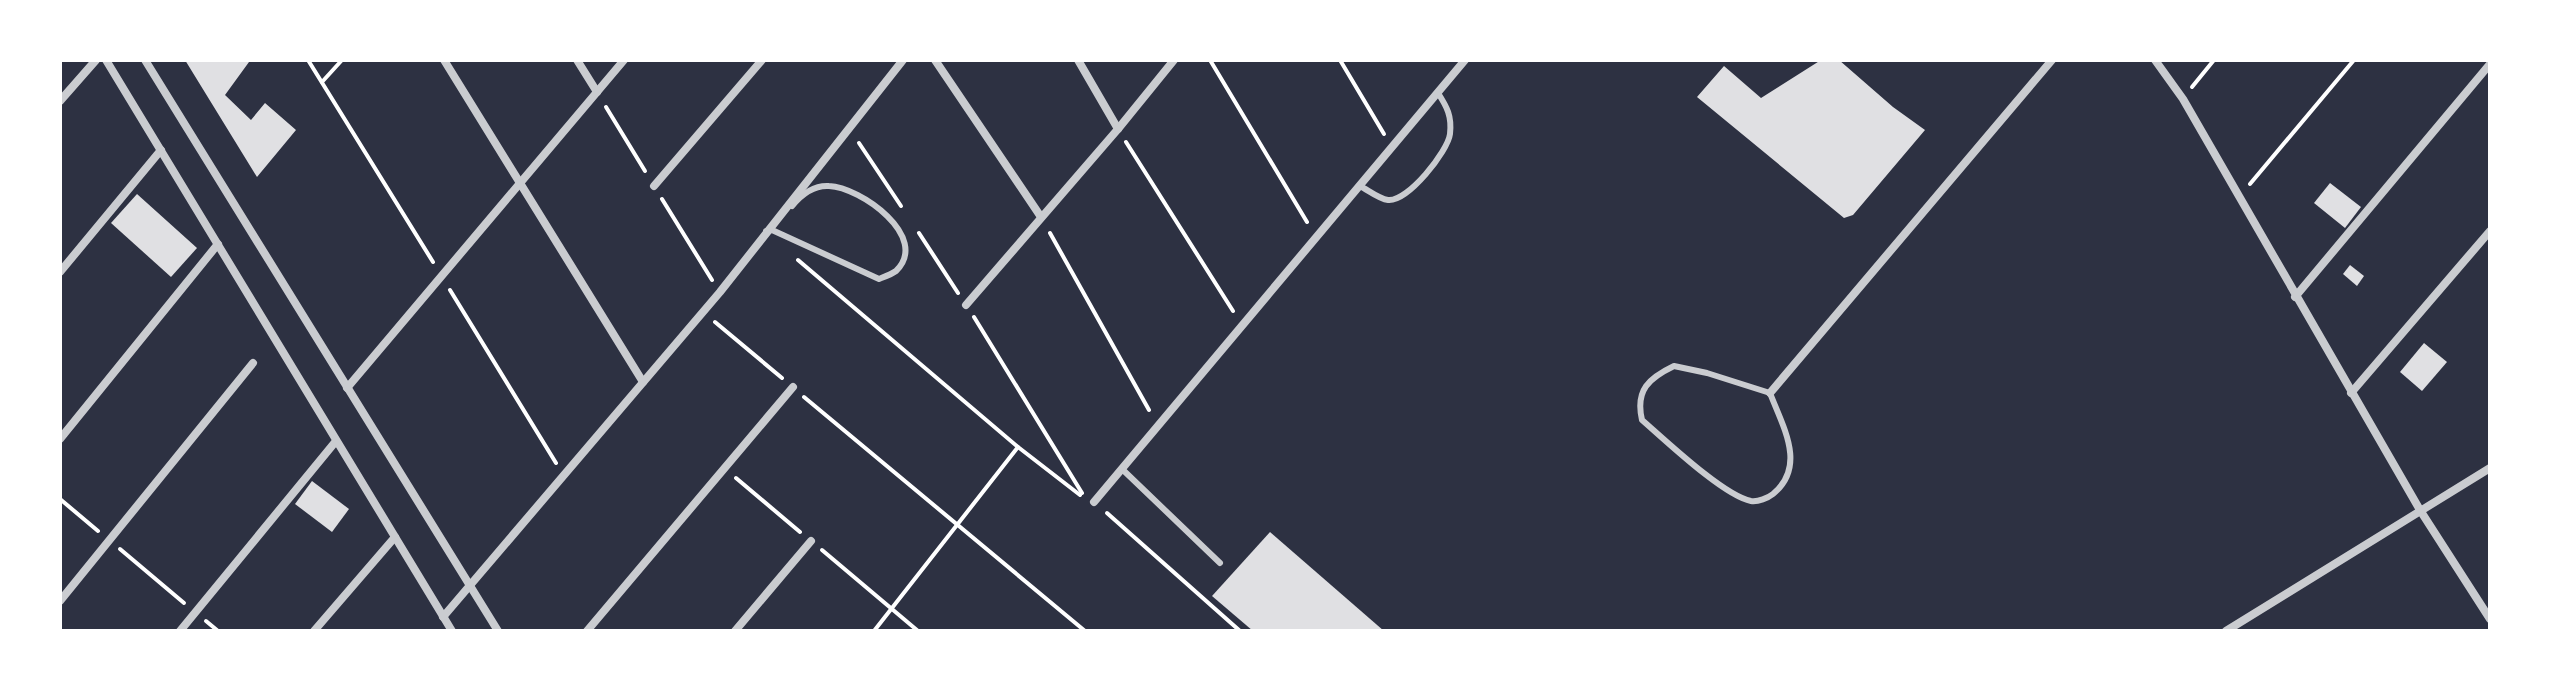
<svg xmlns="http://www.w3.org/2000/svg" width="2550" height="691" viewBox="0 0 2550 691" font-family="'Varela Round',sans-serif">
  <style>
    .building { fill: #e0e0e3 }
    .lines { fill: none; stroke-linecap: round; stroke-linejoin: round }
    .path { stroke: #fff; stroke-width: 4 }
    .service { stroke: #caccd0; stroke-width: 6 }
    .minor { stroke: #caccd0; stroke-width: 8 }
  </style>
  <rect width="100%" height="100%" fill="#2d3142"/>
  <g class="building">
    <polygon points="185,60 247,60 249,62 225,95 251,120 265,103 296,130 257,177"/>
    <polygon points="1821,60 1839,60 1893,107 1925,130 1853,215 1844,218 1697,97 1724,66 1761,98"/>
    <polygon points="2330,183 2361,207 2345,228 2314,203"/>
    <polygon points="137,194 197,248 171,277 111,223"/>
    <polygon points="2350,265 2364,276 2357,286 2343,274"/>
    <polygon points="2424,343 2447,362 2422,391 2400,372"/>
    <polygon points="312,481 349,509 332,532 295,504"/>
    <polygon points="1270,532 1384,631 1253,631 1212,596"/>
  </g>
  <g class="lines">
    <g class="path">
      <polyline points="308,60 433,262"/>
      <polyline points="1210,60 1307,222"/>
      <polyline points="1340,60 1384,134"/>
      <polyline points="322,82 342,60"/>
      <polyline points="2192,87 2214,60"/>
      <polyline points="606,107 645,171"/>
      <polyline points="1126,142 1233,311"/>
      <polyline points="859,143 901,206"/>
      <polyline points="2250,184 2354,60"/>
      <polyline points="662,199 712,280"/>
      <polyline points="919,233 958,293"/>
      <polyline points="1050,233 1149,410"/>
      <polyline points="798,260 1018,447 1080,495"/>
      <polyline points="450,290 556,463"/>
      <polyline points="974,317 1082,493"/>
      <polyline points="715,322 782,378"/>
      <polyline points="804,397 1085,631"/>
      <polyline points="736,478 800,532"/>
      <polyline points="60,499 98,531"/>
      <polyline points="1107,513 1240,631"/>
      <polyline points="120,549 184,603"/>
      <polyline points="822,550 918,631"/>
      <polyline points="206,621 218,631"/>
      <polyline points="874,631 1018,447"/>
    </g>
    <g class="service">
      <path d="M 1360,186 C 1368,190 1379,199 1388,200 C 1408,202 1448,151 1450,134 C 1452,116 1447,107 1438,93"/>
      <path d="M 766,231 L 772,230 L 879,279 C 884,277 892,274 896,271 C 931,237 860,187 829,186 C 813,185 801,195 792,206"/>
      <path d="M 1674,366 L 1707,373 L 1770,393 C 1783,427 1807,466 1773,494 C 1768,498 1758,502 1751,501 C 1724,496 1665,440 1642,420 C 1635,390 1649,378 1674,366 Z"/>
      <polyline points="1122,469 1220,563"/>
    </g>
    <g class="minor">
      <polyline points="106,60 452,631"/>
      <polyline points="145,60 498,631"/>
      <polyline points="444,60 643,382"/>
      <polyline points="577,60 597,92"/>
      <polyline points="935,60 1041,217"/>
      <polyline points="1078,60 1118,129"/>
      <polyline points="2155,60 2183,99 2420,510 2490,619"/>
      <polyline points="60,101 96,60"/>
      <polyline points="654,186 762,60"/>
      <polyline points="60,272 161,150"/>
      <polyline points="2295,297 2490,64"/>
      <polyline points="966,305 1118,129 1174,60"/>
      <polyline points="347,388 624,60"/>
      <polyline points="1770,393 2052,60"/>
      <polyline points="2351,393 2490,231"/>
      <polyline points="60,439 218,244"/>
      <polyline points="1094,502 1465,60"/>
      <polyline points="60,601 253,363"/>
      <polyline points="443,617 720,292 903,60"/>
      <polyline points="180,631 336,441"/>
      <polyline points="314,631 395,537"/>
      <polyline points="587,631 793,387"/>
      <polyline points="735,631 811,541"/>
      <polyline points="2226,631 2490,468"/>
    </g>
  </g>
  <rect width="2550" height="691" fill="none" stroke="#ffffff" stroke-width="124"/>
</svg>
